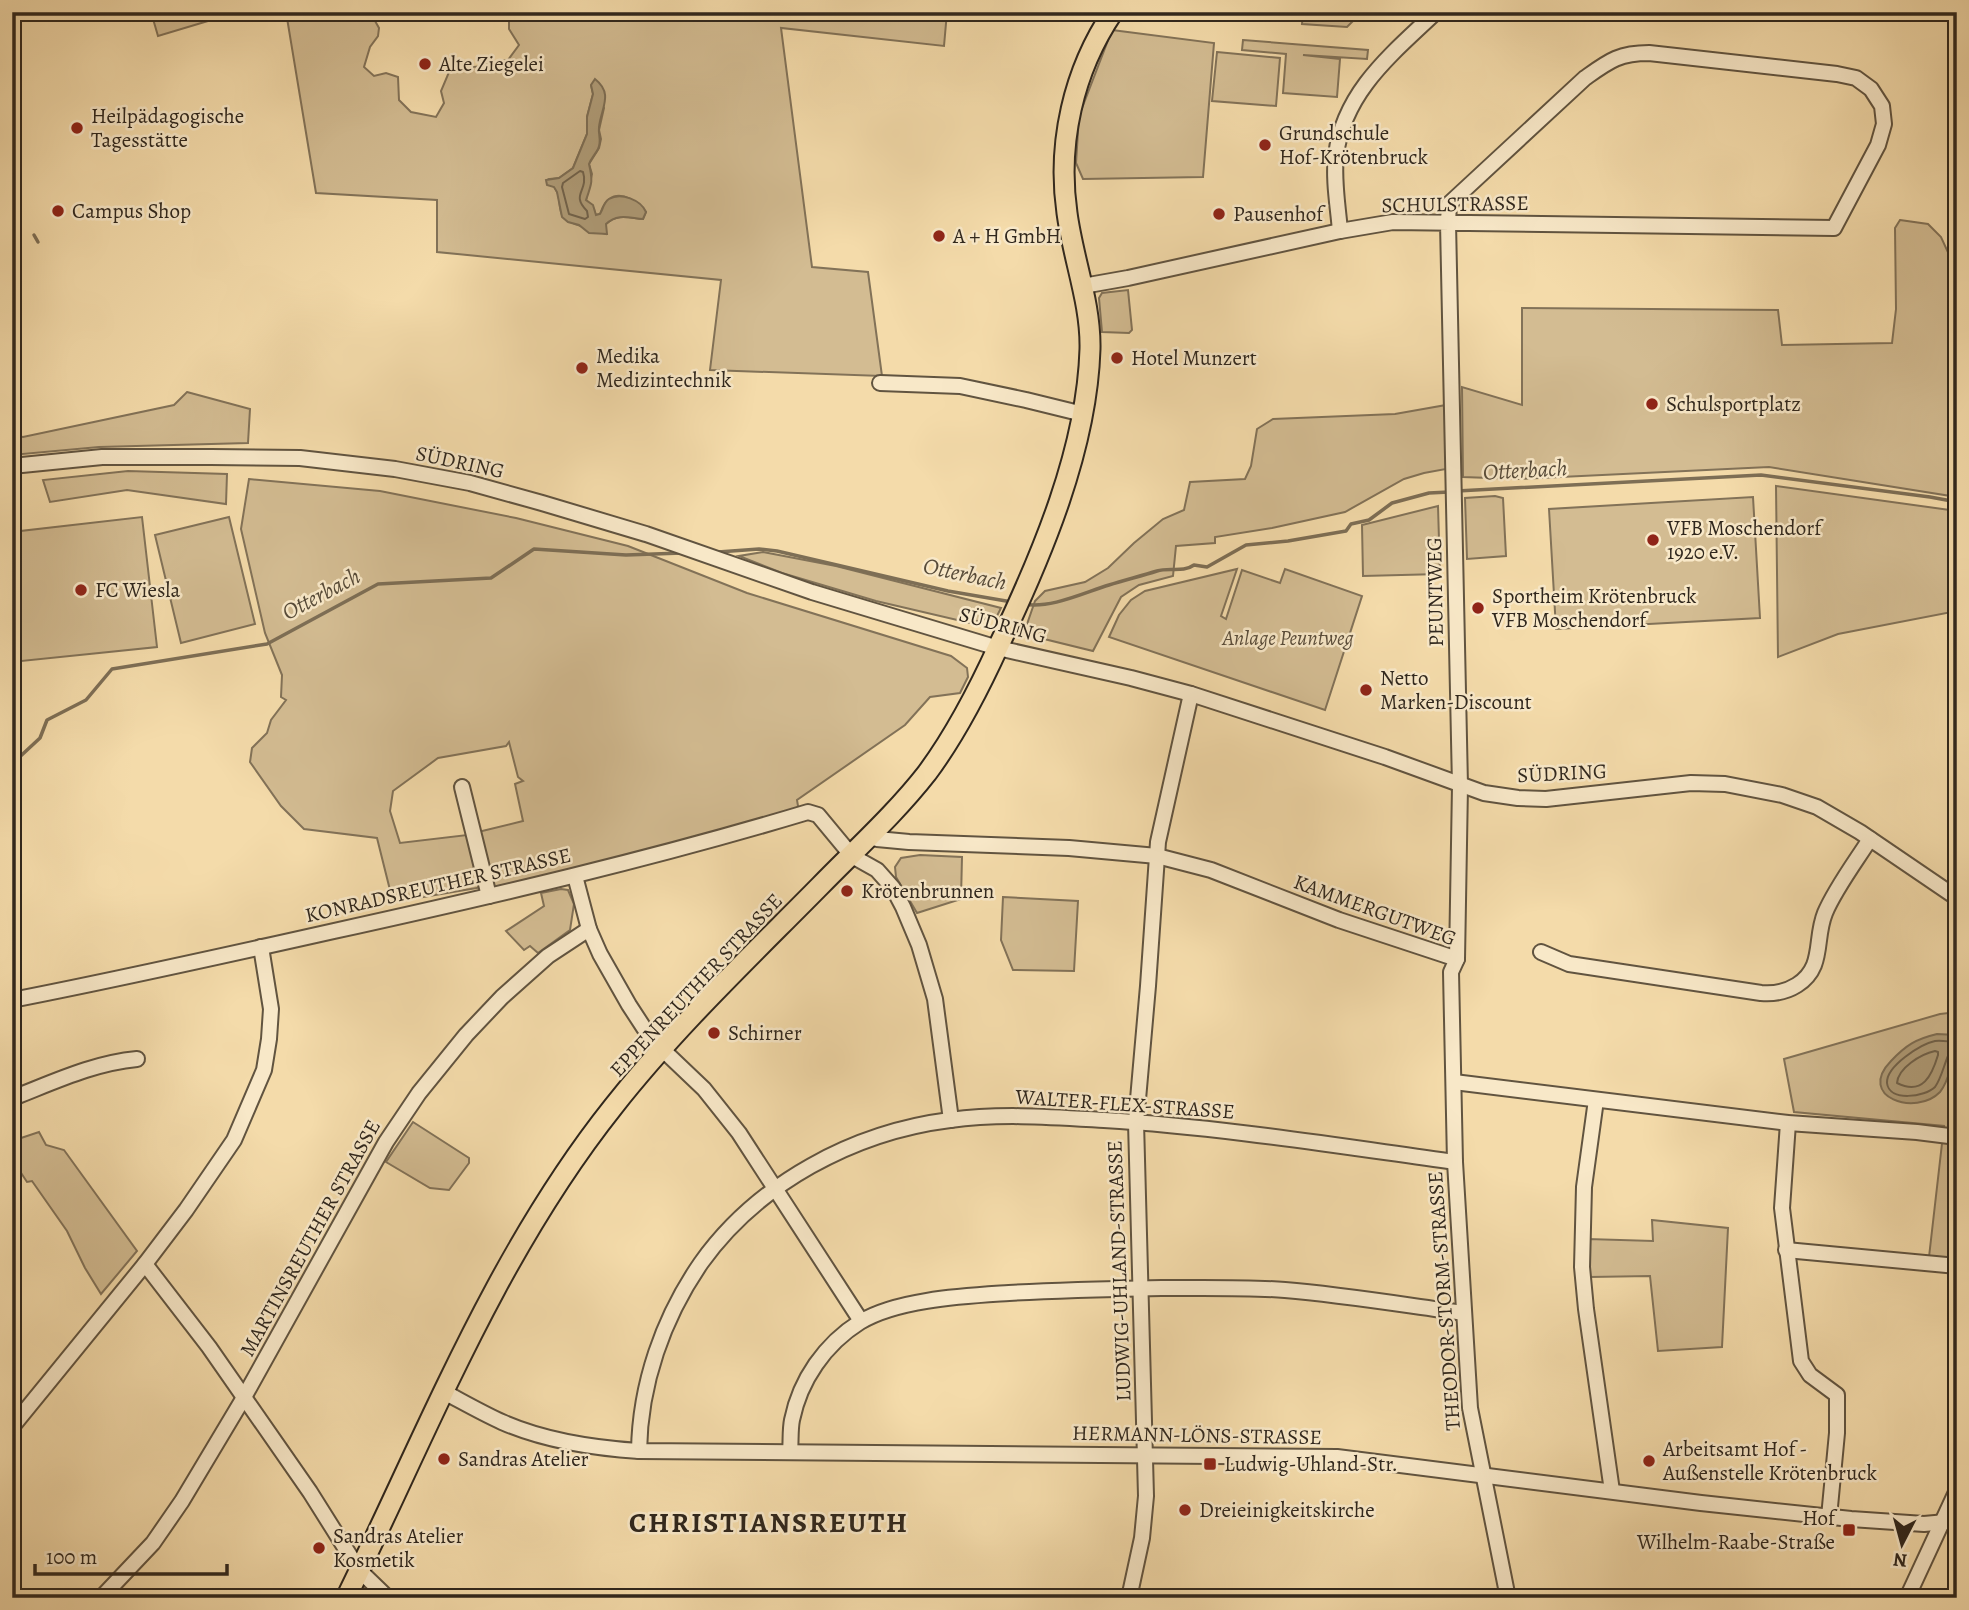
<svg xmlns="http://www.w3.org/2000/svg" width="1969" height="1610" viewBox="0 0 1969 1610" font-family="Alegreya,serif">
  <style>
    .green { fill: #d3bc92; stroke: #827258; stroke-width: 2; fill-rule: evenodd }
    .water { fill: #b19e7a; stroke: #7d6e55; stroke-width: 2 }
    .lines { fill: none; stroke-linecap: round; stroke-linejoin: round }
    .shore { stroke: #70624c; stroke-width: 2 }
    .stream { stroke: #7d6e55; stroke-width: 3.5 }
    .minor-casing { stroke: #615440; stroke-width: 18 }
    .major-casing { stroke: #30271d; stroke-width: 23 }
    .minor { stroke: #f8e8c8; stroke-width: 14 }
    .major { stroke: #f4dbaa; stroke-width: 19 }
    .poi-dot { fill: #8f2418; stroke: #f8e8c8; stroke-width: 2.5 }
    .labels { text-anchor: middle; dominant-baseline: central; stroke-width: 5; stroke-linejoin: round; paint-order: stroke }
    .poi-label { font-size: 21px; fill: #30271d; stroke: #f8e8c8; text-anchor: start }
    .street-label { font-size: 21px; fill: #30271d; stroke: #f8e8c8 }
    .park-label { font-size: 21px; font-style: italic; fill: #594c3a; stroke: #f8e8c8 }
    .water-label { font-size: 23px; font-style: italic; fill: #574b39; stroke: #f8e8c8 }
    .district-label { font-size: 28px; font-weight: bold; letter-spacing: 2px; fill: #30271d; stroke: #f8e8c8 }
  </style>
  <rect width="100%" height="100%" fill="#f4dbaa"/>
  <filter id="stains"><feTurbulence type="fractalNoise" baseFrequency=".00286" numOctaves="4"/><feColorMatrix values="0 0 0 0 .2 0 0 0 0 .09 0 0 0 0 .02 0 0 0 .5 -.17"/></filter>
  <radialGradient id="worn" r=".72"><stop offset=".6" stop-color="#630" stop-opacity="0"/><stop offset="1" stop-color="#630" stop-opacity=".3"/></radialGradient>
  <g class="green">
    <polygon points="151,12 238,12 158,36"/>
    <path d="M 286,12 L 370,12 L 379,28 L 378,36 L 370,47 L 364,67 L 374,76 L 386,73 L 398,77 L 399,100 L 411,112 L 436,117 L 444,103 L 441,91 L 449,72 C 458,69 464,69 473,67 C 485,66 495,61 508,60 L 519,45 L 509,29 L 509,12 L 947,12 L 944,46 L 781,28 L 812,267 L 868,272 L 882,376 L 710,370 L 721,280 L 437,252 L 437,200 L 316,193 ZM 591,85 L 604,108 L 599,130 L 601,139 L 599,148 L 589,164 L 592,174 L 586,200 L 594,209 L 595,215 L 600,214 C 602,209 604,202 609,199 C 622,190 638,202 646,212 L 643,219 C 629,218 618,213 606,224 L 606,234 C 598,232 567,223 563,217 C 559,211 560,201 558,194 C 556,189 552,184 549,179 L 559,178 L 573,168 L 587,134 L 587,117 L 593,94 Z"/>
    <polygon points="1303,12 1362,12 1347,27 1302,24"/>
    <polygon points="1112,30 1214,43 1203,177 1083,179 1076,163 1079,116"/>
    <polygon points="1243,40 1368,50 1367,59 1303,55 1340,59 1337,97 1283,93 1286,54 1242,50"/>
    <polygon points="1217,52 1280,58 1276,106 1212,101"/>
    <polygon points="1900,220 1928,224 1941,237 1957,272 1957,497 1769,467 1518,479 1463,477 1462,387 1522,405 1522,308 1778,310 1782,345 1892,343 1896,309 1895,228"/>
    <polygon points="1128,290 1132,330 1129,333 1102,332 1099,298 1102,293"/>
    <polygon points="187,392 250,409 248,443 99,447 12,455 12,435 23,437 174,405"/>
    <polygon points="1446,405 1446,469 1424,473 1404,479 1345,512 1272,528 1215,537 1215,543 1176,546 1173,576 1139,585 1121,597 1093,651 1032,636 1025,630 1035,601 1045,591 1085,582 1108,568 1134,543 1163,519 1184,510 1190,482 1245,479 1251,466 1257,429 1273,419 1395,414"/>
    <polygon points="128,471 227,474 226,504 127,490 50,502 43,480"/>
    <polygon points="249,479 380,491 516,518 628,546 747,593 951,656 967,668 968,677 960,693 930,697 905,725 797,800 799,812 495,890 478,832 523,821 515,784 523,781 518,777 509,742 506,746 438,758 393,791 390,811 400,843 467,835 483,887 393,902 377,838 304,829 281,806 250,762 252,748 267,733 271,720 286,700 281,697 282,675 265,633 241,529"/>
    <polygon points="1776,486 1957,511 1957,611 1838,634 1778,657"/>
    <polygon points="1495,496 1503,498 1506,556 1467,559 1465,498"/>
    <polygon points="1753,497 1760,618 1556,629 1549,509"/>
    <polygon points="1438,506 1440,574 1363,576 1362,525"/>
    <polygon points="142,517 157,647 12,662 12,532"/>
    <polygon points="229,517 255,624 181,643 155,535"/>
    <polygon points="763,552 836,566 1001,608 997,616 970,623 876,601 782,573 739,556"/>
    <polygon points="1237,569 1221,616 1226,619 1242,570 1280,583 1285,569 1362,596 1325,710 1109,637 1119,615 1131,600 1145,591"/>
    <polygon points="920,855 962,857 961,899 917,913 896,877 895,867 901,858"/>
    <polygon points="561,889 568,890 574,904 570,930 538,953 530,946 524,950 506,931 544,906 541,893"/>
    <polygon points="1003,897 1078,901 1074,971 1013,970 1001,940"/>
    <polygon points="1957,1012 1957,1259 1929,1257 1944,1126 1794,1112 1784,1059 1940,1014"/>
    <polygon points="413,1122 469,1158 469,1163 449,1190 430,1188 386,1162"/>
    <polygon points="39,1132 46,1145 64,1150 137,1251 101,1294 85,1268 67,1231 32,1181 27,1182 12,1159 12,1148 20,1146 15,1140"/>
    <polygon points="1652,1220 1728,1228 1722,1347 1658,1351 1650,1276 1590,1277 1588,1239 1653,1241"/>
  </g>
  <g class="water">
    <path d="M 595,79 C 614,94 601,108 599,127 C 598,135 602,141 598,149 C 595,155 591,158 589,164 C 593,181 592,183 586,200 L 593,205 L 596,215 L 600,214 C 603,209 604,202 609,199 C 621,192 641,200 646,212 L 643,219 C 629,218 618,213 606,224 L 607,234 L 589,233 L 579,225 L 568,222 L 562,217 L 557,192 L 554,187 L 547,185 L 546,180 L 559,178 L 573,168 L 587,134 L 587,117 L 593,94 L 591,85 Z"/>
    <path d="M 1937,1034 L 1956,1035 C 1957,1047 1955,1056 1951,1067 C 1949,1074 1945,1086 1940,1092 C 1916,1117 1856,1097 1891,1061 C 1906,1045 1916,1039 1937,1034 Z"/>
  </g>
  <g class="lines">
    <g class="shore">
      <path d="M 580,171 L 583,172 C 589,191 570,194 587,211 L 588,217 L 585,219 L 569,214 L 562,187 L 563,183 Z"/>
      <path d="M 1957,1042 C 1950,1042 1942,1040 1935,1041 C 1921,1044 1886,1066 1887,1083 C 1889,1102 1925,1097 1935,1087 C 1941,1079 1944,1065 1948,1056 L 1951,1053 L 1957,1052"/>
      <path d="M 1935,1051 L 1938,1052 L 1938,1055 C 1932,1075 1923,1096 1897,1083 C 1898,1068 1921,1054 1935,1051 Z"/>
    </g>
    <g class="stream">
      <polyline points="34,235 38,242"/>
      <polyline points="1457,491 1761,475 1930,497 1957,502"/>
      <polyline points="718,552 759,549 777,551 948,591 1012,602"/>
      <path d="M 1023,604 C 1051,609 1083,593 1109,585 C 1125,580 1141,576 1157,571 C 1169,567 1183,573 1194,565 L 1207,567 L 1246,545 L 1288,541 L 1346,531 L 1351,524 L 1369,520 L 1392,503 L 1429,493 L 1449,492"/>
      <polyline points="12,764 40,738 47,720 86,700 112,669 267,644 378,584 491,578 534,549 626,555 682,553"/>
    </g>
    <g class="minor-casing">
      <g id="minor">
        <path d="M 1340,231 C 1338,206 1333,180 1336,155 C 1344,91 1393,53 1436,12"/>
        <path d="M 1083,286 L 1128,278 L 1340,231 L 1393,222 L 1834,228 L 1878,145 L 1884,124 L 1882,106 L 1871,89 L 1856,78 L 1837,74 L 1649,53 C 1619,53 1609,61 1585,78 L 1449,204 L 1448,223 L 1460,786 L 1457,959 L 1451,972 L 1455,1162 L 1470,1408 L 1508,1598"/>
        <polyline points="880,383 960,386 1026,400 1083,414"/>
        <polyline points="12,466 102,457 211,457 300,458 395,469 470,483 542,503 646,534 812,592 998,648 1131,678 1191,694 1385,757 1484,793 1518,798 1546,799 1691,783 1725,784 1782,795 1817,807 1860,832 1957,898"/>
        <polyline points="462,787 489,896"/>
        <polyline points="871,836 877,839 909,842 1069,848 1157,856 1211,870 1339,920 1457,959"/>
        <polyline points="575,876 589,929 600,954 629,1005 644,1028 662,1049 704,1089 739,1133 861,1321"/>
        <path d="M 1541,952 L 1569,964 L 1761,993 C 1773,994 1786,992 1797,985 C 1825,967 1814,940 1825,913 C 1835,889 1856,861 1870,839"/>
        <path d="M 12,1000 C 120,979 227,955 334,931 C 493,896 652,859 808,812 L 818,815 L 852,856 L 877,870 L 893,888 L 903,907 L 919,945 L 935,999 L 951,1120"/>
        <polyline points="1454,1082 1788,1123 1917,1132 1957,1137"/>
        <path d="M 12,1086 L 15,1097 C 56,1081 94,1063 137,1059"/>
        <polyline points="1596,1100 1584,1187 1582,1267 1586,1309 1612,1491"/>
        <polyline points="1788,1123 1782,1208 1801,1361 1810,1375 1837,1395 1837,1433 1829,1517"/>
        <polyline points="1786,1250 1957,1266"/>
        <polyline points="145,1264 209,1347 310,1492 359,1570 388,1598"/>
        <path d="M 444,1392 C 463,1402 482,1413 502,1422 C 545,1441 592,1448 639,1451 L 1337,1457 L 1701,1503 L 1851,1519 L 1924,1524 L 1957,1521"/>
        <polyline points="12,1427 145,1264 186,1210 234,1140 264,1070 269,1039 271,1009 261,947"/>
        <path d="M 639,1451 C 640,1384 663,1318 701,1263 C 758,1183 854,1132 950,1120 C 1000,1113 1053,1117 1104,1120 C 1221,1127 1338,1146 1455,1162"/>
        <path d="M 790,1452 C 791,1441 790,1430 792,1420 C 800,1380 825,1344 860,1322 C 898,1299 965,1296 1009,1293 C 1060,1290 1112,1289 1163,1288 C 1203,1288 1245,1287 1285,1290 C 1345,1295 1404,1305 1464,1313"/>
        <polyline points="101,1598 153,1543 182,1501 243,1399 386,1142 419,1093 466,1035 502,997 548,956 589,929"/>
        <polyline points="1129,1598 1142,1538 1146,1496 1136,1122 1148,986 1158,842 1191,694"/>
        <polyline points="1907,1598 1957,1490"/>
      </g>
    </g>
    <g class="major-casing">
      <path id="major" d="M 346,1598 C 428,1431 496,1254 613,1107 C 675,1028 749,958 820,886 C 856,849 895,814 927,773 C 956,734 979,689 999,645 C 1042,555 1087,449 1090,349 C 1091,303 1073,259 1067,213 C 1057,144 1073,71 1113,12"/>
    </g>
    <use href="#minor" class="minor"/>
    <use href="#major" class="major"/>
  </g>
  <g class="poi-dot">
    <circle cx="425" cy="64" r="7"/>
    <circle cx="77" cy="128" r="7"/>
    <circle cx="1265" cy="145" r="7"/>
    <circle cx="58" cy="211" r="7"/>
    <circle cx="1219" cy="214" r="7"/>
    <circle cx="939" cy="236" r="7"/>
    <circle cx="1117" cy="358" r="7"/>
    <circle cx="582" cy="368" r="7"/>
    <circle cx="1652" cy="404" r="7"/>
    <circle cx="1653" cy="540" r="7"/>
    <circle cx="81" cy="590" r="7"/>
    <circle cx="1478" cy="608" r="7"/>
    <circle cx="1366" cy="690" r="7"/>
    <circle cx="847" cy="891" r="7"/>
    <circle cx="714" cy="1033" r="7"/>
    <circle cx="444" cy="1459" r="7"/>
    <circle cx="1649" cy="1461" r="7"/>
    <rect x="1203" y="1457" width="14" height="14" rx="3.5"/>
    <circle cx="1185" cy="1510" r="7"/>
    <rect x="1842" y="1523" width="14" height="14" rx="3.5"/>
    <circle cx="319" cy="1548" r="7"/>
  </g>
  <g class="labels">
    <g class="poi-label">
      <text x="439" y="64">Alte Ziegelei</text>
      <text x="91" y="116">Heilpädagogische<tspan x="91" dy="24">Tagesstätte</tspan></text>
      <text x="1279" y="133">Grundschule<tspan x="1279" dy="24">Hof-Krötenbruck</tspan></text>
      <text x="72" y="211">Campus Shop</text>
      <text x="1233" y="214">Pausenhof</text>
      <text x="953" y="236">A + H GmbH</text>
      <text x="596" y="356">Medika<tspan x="596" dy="24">Medizintechnik</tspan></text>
      <text x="1131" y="358">Hotel Munzert</text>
      <text x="1666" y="404">Schulsportplatz</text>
      <text x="1667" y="528">VFB Moschendorf<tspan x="1667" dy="24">1920 e.V.</tspan></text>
      <text x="95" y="590">FC Wiesla</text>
      <text x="1492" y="596">Sportheim Krötenbruck<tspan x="1492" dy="24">VFB Moschendorf</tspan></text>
      <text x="1380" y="678">Netto<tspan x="1380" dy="24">Marken-Discount</tspan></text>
      <text x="861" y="891">Krötenbrunnen</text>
      <text x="728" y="1033">Schirner</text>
      <text x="1663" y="1449">Arbeitsamt Hof -<tspan x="1663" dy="24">Außenstelle Krötenbruck</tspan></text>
      <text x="458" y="1459">Sandras Atelier</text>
      <text x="1224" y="1464">Ludwig-Uhland-Str.</text>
      <text x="1199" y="1510">Dreieinigkeitskirche</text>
      <text x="1835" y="1518" text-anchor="end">Hof<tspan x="1835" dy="24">Wilhelm-Raabe-Straße</tspan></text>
      <text x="333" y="1536">Sandras Atelier<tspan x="333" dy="24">Kosmetik</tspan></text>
    </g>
    <g class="street-label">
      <text transform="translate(1455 204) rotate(-1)">SCHULSTRASSE</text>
      <text transform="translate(460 462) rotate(12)">SÜDRING</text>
      <text transform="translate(1435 592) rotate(-91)">PEUNTWEG</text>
      <text transform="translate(1003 625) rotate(15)">SÜDRING</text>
      <text transform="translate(1562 773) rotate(-3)">SÜDRING</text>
      <text transform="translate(438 885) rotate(-13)">KONRADSREUTHER STRASSE</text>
      <text transform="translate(1375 910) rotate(20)">KAMMERGUTWEG</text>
      <text transform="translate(696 985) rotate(-47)">EPPENREUTHER STRASSE</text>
      <text transform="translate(1125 1104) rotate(4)">WALTER-FLEX-STRASSE</text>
      <text transform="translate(310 1238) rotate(-61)">MARTINSREUTHER STRASSE</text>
      <text transform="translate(1119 1271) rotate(-92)">LUDWIG-UHLAND-STRASSE</text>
      <text transform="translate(1444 1301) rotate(-94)">THEODOR-STORM-STRASSE</text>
      <text transform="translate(1197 1435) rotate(1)">HERMANN-LÖNS-STRASSE</text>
    </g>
    <g class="park-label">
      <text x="1288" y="638">Anlage Peuntweg</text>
    </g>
    <g class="water-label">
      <text transform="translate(1525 470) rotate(-3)">Otterbach</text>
      <text transform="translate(965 574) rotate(12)">Otterbach</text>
      <text transform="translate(321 594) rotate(-28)">Otterbach</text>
    </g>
    <g class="district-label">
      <text x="769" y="1523">CHRISTIANSREUTH</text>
    </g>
  </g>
  <rect width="1969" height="1610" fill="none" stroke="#f4dbaa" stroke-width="42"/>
  <rect x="14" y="14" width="1941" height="1582" fill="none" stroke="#30271d" stroke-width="3.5"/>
  <rect x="21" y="21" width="1927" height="1568" fill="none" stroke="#30271d" stroke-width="2"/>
  <g transform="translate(1902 1544) rotate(186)" stroke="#f8e8c8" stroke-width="5" paint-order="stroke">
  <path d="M0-5L12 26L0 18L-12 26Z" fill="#30271d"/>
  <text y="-10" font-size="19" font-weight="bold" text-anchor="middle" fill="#30271d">N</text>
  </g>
  <path d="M35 1564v10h192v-10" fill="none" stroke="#30271d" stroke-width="3.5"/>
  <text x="46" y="1564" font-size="21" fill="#30271d" stroke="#f8e8c8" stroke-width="5" paint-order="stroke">100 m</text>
  <rect width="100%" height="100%" filter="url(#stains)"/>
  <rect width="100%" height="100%" fill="url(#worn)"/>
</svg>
